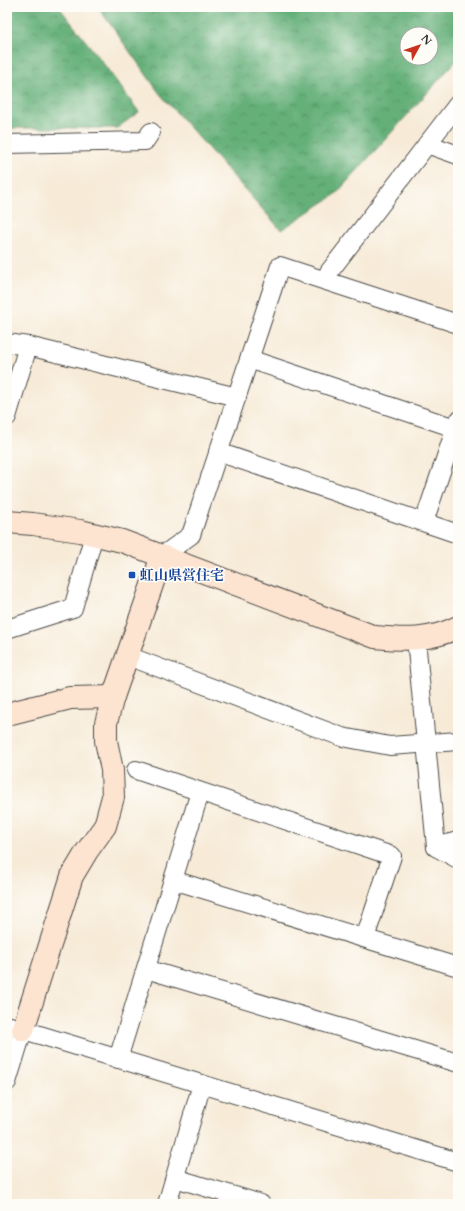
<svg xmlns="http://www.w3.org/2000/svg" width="465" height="1211" viewBox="0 0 465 1211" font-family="Cardo,'Noto Serif JP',serif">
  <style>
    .forest { fill: url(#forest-crowns); stroke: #486e52; fill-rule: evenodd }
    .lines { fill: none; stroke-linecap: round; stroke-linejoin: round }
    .street-casing { stroke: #4a4845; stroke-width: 20 }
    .secondary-casing { stroke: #4a4845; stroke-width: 24 }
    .street { stroke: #fff; stroke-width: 18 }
    .secondary { stroke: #fde4d0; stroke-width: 22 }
    .transit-dot { fill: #1a4fb4; stroke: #fdfcf7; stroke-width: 1.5 }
    .labels { text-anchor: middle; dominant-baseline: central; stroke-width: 3.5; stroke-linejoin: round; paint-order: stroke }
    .transit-label { font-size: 14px; font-weight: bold; fill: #164399; stroke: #fdfcf7; text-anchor: start }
  </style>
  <defs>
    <pattern id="forest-crowns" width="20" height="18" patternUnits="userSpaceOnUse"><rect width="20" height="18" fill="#65b079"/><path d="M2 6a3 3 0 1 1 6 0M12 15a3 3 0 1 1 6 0" fill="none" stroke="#538f63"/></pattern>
  </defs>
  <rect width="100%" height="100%" fill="#fdfcf7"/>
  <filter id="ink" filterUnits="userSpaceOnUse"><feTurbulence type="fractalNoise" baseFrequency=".025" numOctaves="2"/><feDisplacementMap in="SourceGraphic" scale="8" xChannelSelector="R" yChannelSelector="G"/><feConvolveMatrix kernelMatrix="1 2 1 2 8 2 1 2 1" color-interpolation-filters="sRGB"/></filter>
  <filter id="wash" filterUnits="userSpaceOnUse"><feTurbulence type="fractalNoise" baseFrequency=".012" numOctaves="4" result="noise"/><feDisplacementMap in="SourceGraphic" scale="16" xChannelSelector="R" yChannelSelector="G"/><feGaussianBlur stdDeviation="0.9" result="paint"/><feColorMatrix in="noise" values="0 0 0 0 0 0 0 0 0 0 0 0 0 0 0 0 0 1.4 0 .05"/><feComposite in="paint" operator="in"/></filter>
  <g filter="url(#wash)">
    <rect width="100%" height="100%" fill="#f7ebd8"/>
    <g class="forest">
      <polygon points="7,7 59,7 103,63 139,112 117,128 7,128"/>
      <path d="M 98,7 L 458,7 L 458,61 L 456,61 L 335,195 L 281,230 L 160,94 ZM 407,34 L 431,34 L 431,58 L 407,58 Z"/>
    </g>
  </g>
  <g filter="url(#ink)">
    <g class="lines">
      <g class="street-casing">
        <g id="street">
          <polyline points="7,144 145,141 151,132"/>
          <polyline points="427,144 458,155"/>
          <polyline points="326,281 329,272 458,104"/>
          <polyline points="7,343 28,346 237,397"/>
          <polyline points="249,359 458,429"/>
          <polyline points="7,417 28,346"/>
          <polyline points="218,452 458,534"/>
          <polyline points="424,522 458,421"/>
          <polyline points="162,556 191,535 280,266 458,324"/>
          <polyline points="7,629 73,608 94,535"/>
          <polyline points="416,639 436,847 458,859"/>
          <polyline points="128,656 342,737 390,746 458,741"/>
          <polyline points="136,770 392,856 365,938"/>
          <polyline points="436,847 458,841"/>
          <polyline points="173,880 458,967"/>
          <polyline points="146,969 458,1063"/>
          <polyline points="7,1025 458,1162"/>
          <polyline points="118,1059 200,792"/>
          <polyline points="7,1082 23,1030"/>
          <polyline points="175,1178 261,1204"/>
          <polyline points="167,1204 202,1084"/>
        </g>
      </g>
      <g class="secondary-casing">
        <g id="secondary">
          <path d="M 7,522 L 33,524 L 80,531 L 122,541 L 375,637 C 405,640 430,641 458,627"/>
          <polyline points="7,714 70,698 113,697"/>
          <polyline points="23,1030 72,876 87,851 105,826 113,797 112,770 106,741 106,723 113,697 162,556"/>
        </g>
      </g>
      <use href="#street" class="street"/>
      <use href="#secondary" class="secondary"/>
    </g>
  </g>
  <rect class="transit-dot" x="128" y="571" width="8" height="8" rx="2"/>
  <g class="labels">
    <g class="transit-label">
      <text x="140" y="575">虹山県営住宅</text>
    </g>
  </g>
  <rect width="465" height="1211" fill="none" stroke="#fdfcf7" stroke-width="24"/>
  <g transform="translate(419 46) rotate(50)"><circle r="19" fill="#fdfcf7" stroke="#a9a8a5"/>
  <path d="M0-3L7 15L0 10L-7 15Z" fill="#c8321e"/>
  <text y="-6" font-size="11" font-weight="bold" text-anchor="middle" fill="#2b2b2b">N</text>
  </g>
</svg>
